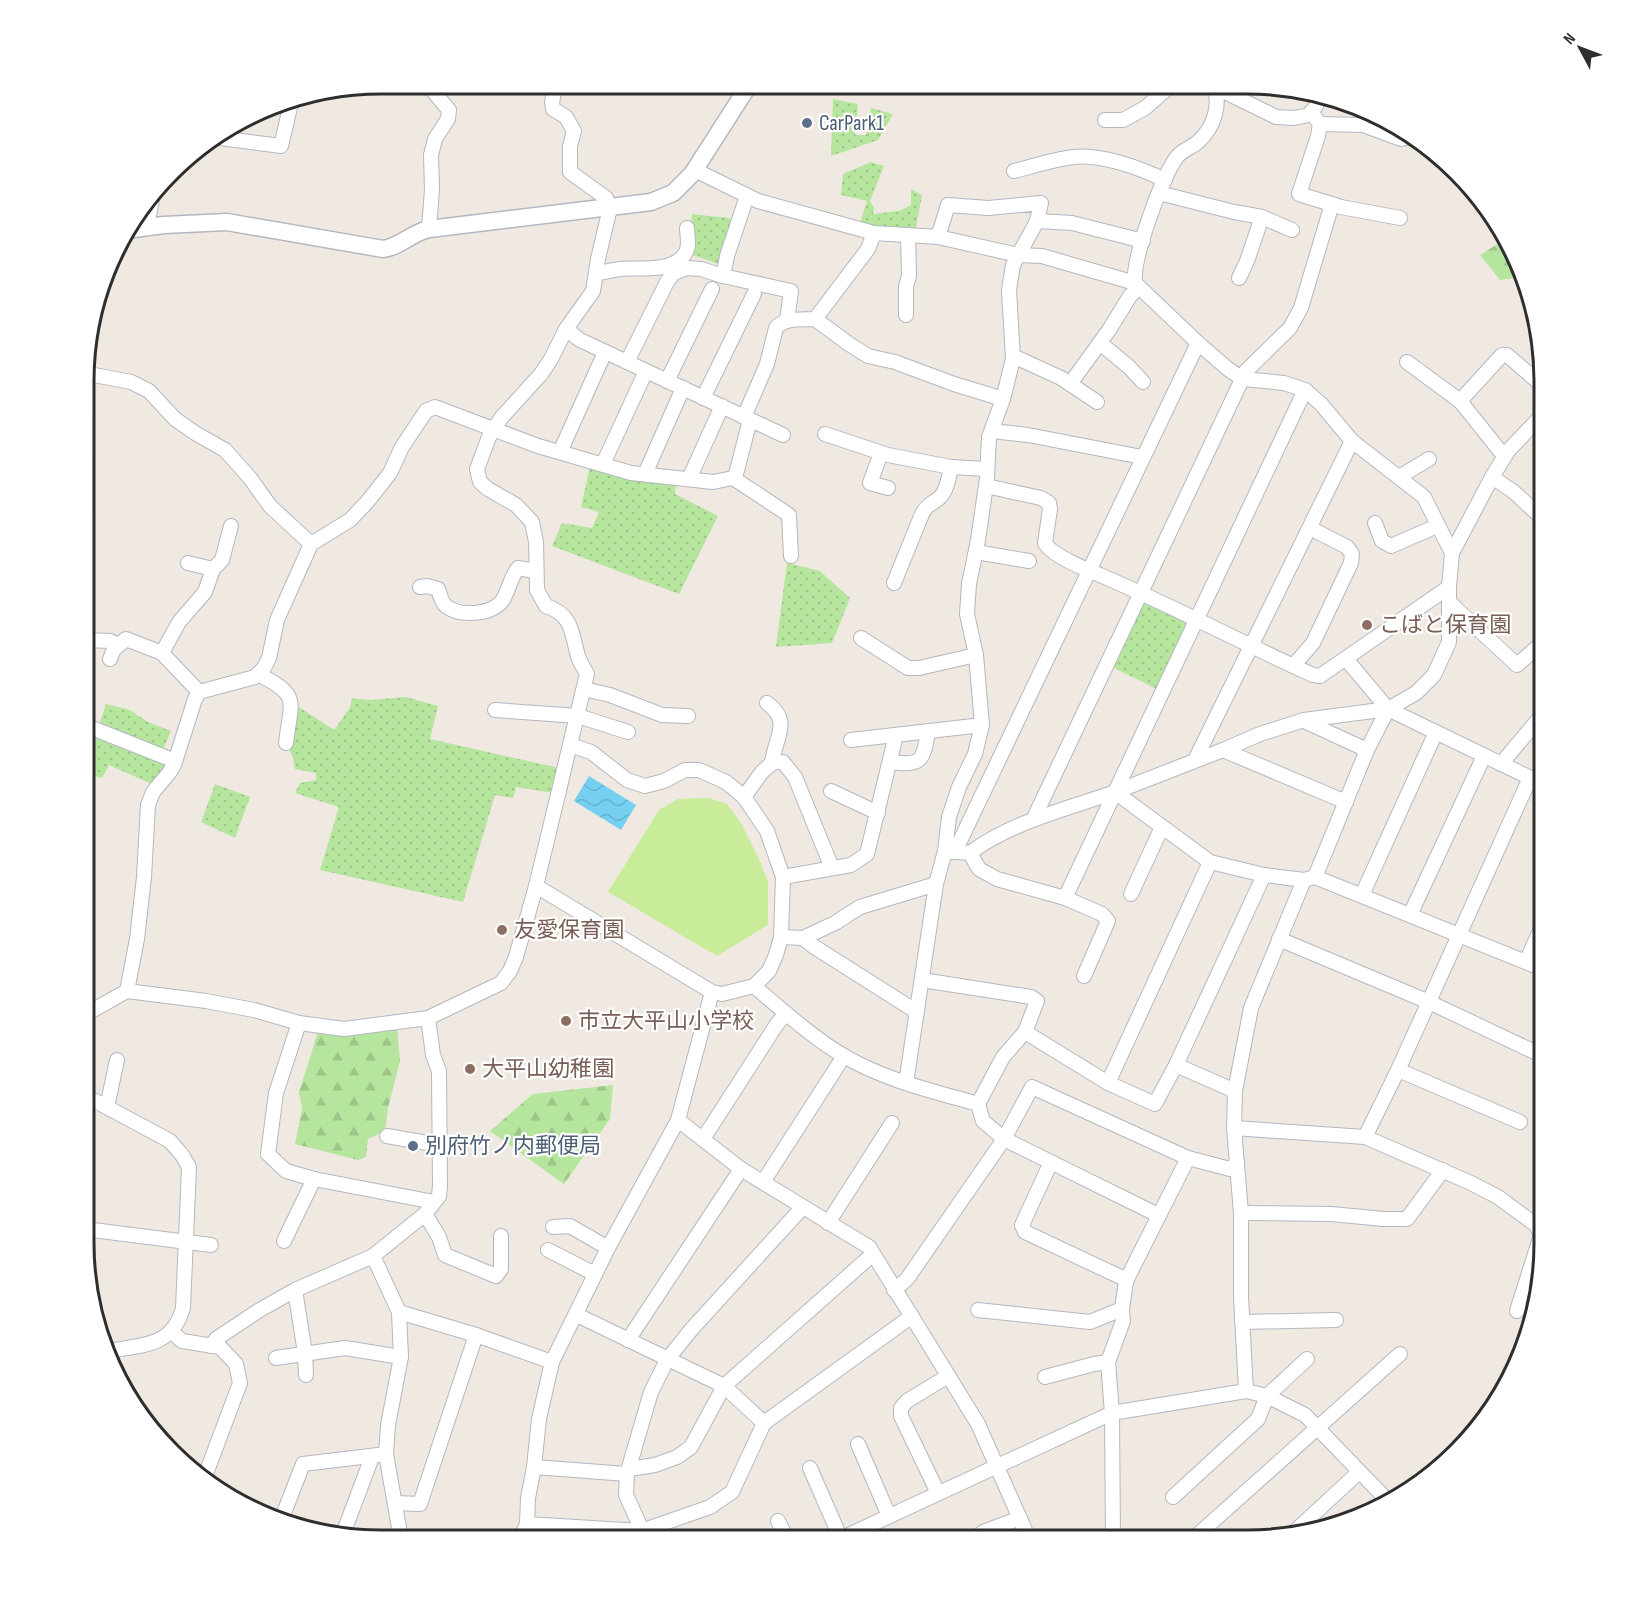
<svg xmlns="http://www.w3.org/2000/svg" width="1628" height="1624" viewBox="0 0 1628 1624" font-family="'Sofia Sans Condensed','Noto Sans JP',sans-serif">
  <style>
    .grass { fill: url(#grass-dots) }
    .forest { fill: url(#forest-firs) }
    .pitch { fill: #c9ec9a }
    .water { fill: url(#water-waves) }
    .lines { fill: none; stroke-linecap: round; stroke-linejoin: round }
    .minor-casing { stroke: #b4b7c1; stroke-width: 16 }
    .tertiary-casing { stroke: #b4b7c1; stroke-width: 19 }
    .minor { stroke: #fff; stroke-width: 14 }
    .tertiary { stroke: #fff; stroke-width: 16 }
    .service-dot { fill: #5c6f8a; stroke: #fff; stroke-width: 2 }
    .education-dot { fill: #8d6e63; stroke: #fff; stroke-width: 2 }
    .labels { text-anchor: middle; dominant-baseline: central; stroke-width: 4.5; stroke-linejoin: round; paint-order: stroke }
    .service-label { font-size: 22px; fill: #4e5e75; stroke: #fff; text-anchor: start }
    .education-label { font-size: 22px; fill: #785e54; stroke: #fff; text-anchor: start }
    .rim { fill: none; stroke: #2e2e2e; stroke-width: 3 }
  </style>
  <defs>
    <pattern id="grass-dots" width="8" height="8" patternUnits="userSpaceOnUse" patternTransform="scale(1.5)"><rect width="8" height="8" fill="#b6e59e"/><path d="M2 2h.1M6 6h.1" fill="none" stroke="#9dc588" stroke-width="1.8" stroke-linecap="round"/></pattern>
    <pattern id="forest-firs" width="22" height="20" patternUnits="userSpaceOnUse" patternTransform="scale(1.5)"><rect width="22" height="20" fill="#b6e59e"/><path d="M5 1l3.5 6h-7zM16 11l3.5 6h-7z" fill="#9dc588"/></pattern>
    <pattern id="water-waves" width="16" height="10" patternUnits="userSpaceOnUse" patternTransform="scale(1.5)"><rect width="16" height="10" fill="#75cff0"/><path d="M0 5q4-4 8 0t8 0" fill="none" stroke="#66b2ce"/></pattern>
  </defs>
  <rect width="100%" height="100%" fill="#efe9e1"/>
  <g class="grass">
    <polygon points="833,99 858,104 855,135 866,135 867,132 871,108 893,114 878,140 831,156"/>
    <polygon points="871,162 884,166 870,201 874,208 873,214 899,211 911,205 911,189 922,195 916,228 885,230 859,226 867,201 841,195 843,174"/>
    <polygon points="692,214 729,218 733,222 724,266 690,254"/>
    <polygon points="590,466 676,484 675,494 718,516 679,594 552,546 562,523 592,528 599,512 581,507"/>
    <polygon points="787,563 820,571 850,598 832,643 776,647"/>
    <polygon points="1142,596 1191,620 1157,689 1108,665"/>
    <path d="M 406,697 L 438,706 L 430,739 L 559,768 L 553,793 L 516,787 L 513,798 L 495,795 L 463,902 L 320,870 L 339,807 L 295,793 L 300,783 L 316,780 L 316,773 L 295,769 L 293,757 L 288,747 L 296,705 L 334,730 L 350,708 L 352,698 C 372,702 386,698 406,697 Z"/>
    <polygon points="106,704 130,710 148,722 171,731 163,750 99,726"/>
    <path d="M 97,735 L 168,764 L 152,784 L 109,765 L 102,778 L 87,774 C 87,761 83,740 97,735 Z"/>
    <polygon points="215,784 250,797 235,838 201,822"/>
  </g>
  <g class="forest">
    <polygon points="1504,240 1522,275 1516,278 1500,280 1480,255"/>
    <polygon points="397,1027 400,1061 388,1108 385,1131 368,1139 366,1157 358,1160 295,1144 302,1109 299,1092 318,1032"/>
    <polygon points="613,1085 610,1119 564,1184 490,1131 533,1094"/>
  </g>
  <polygon class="pitch" points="709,798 727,804 741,823 759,859 768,882 768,925 717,956 608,892 659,810 678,799"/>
  <polygon class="water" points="589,776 636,805 621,830 574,801"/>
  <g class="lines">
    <g class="minor-casing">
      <g id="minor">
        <polyline points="427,84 449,110 448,119 435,139 431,155 432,189 429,229"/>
        <path d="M 1214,86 C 1221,105 1214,127 1199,141 C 1193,147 1182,150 1177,157 C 1162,176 1132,259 1135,283 L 1198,343 L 1228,369 L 1243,379 L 1284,383 L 1305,390 L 1321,404 L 1352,441 L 1424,497 L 1452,553"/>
        <polyline points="1215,87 1276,117 1294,118 1309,115 1316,106 1318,98"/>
        <polyline points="1311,112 1320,124 1318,136 1299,194 1341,207 1400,218"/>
        <polyline points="1105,120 1123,120 1145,108 1170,86"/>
        <polyline points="1320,124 1363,125 1401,139 1411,137"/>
        <polyline points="220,138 281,146 292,99"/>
        <polyline points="695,170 758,201 874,233 938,237 1018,255 1042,256 1135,283"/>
        <path d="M 1014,171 C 1034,166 1054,159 1074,157 C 1102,154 1140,168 1165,180"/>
        <polyline points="1159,193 1234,212 1262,217 1292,230"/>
        <polyline points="1037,221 1072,223 1143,241"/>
        <polyline points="147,227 152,199"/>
        <path d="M 596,274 C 604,272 612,270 620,269 C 639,267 674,274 686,252 C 690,245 687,236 687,228"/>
        <polyline points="723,276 727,256 747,196"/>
        <polyline points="1239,278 1247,261 1262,217"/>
        <polyline points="906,315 906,286 909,276 908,235"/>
        <polyline points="815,319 868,249 874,233"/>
        <polyline points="566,329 580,340 783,435"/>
        <polyline points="1100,343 1129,367 1143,382"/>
        <polyline points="1013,356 1061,378 1097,402"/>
        <polyline points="627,362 668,280 674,273 687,268 701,269 723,276 791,291 787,321"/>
        <polyline points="1407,362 1460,401 1504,456"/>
        <polyline points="89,374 131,382 149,391 175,419 195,433 225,450 250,478 270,506 311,544"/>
        <polyline points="667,381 712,289"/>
        <polyline points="1070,384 1109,330 1130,296 1139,287"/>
        <polyline points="703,398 754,294"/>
        <polyline points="1460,401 1502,355 1507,355 1543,386"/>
        <path d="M 744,417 L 767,364 L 776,328 C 785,317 802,320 815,319 L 849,344 L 868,356 L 895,362 L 954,384 L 1003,399"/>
        <polyline points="992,431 1028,435 1142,457"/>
        <polyline points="825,434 888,455 951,467 987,469"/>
        <polyline points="560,452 605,352"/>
        <polyline points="881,453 870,483 888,488"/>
        <polyline points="603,464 646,371"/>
        <polyline points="645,474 683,388"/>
        <polyline points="1399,477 1429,459"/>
        <polyline points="1492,477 1514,492 1543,519"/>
        <polyline points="733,478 789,515 791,556"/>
        <polyline points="689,479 722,406"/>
        <path d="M 986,486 L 1041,498 L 1049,503 L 1050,509 L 1045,543 C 1051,555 1087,570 1100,575 C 1173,606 1242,643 1313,675 L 1320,676 L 1449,587"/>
        <polyline points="1375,523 1382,541 1391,546 1437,526"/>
        <polyline points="976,552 1029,561"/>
        <polyline points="188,563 213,569 222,560 231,526"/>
        <path d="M 894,583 L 922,514 C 928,503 931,505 939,498 C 947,492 949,476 951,467"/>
        <path d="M 420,587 L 427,586 L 438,589 C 440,595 442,603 446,606 C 459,617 491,615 502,601 C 509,591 510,578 518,568 L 535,571"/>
        <polyline points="1449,602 1517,665 1543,642"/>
        <polyline points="861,638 908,668 919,668 976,655"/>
        <polyline points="88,640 110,641 118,645"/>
        <polyline points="162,653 199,692"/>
        <polyline points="110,659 114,649 126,639 162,653 179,622 205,592 213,569"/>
        <polyline points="1346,659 1388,709 1543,784"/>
        <polyline points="1293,666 1313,643 1351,563 1352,554 1347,547 1310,528"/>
        <path d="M 258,674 C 301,696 291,700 286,743"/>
        <polyline points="584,689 610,695 662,715 688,716"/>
        <path d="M 767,703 C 793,722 774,738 772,764"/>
        <polyline points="495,710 578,716 628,732"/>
        <polyline points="1304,721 1367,750"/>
        <polyline points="87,726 175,761"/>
        <polyline points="851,740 982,725"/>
        <polyline points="1223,750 1346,802"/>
        <polyline points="1195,760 1352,441"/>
        <path d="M 890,762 C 921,766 923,762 928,732"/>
        <polyline points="1501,764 1543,714"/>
        <polyline points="831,791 878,813"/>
        <polyline points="1115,792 1223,750 1260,734 1304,720 1388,709 1416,693 1434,675 1449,642 1449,587 1452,553 1492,477 1508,451 1543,414"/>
        <polyline points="744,797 762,772 773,762 783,762 795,777 832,868"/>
        <polyline points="1033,820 1246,371 1290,328 1301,308 1332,204"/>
        <path d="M 945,851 L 970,853 C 1011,822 1067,809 1115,792 L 1210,862 L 1264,875 L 1304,880 L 1315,877 L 1543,969"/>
        <polyline points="953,852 960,841 1198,343"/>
        <polyline points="970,853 979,869 997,879 1065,898 1102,914 1108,921 1084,976"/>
        <polyline points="783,877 851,865 867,854 896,735"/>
        <polyline points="1315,877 1367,750 1388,709"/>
        <polyline points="536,886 712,992 722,994 754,986 769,971 776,955 781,937 783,877 767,831 744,797 726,782 699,770 685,770 664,781 645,786 627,780 591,752 570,745"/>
        <polyline points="1131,894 1162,827"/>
        <polyline points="1362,895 1436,732"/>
        <polyline points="1065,898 1305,390"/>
        <polyline points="1410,915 1484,756"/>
        <polyline points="781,937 803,938 835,923 860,907 936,884"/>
        <polyline points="803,938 813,946 917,1012"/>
        <polyline points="1279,939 1429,1002 1543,1056"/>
        <polyline points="1526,962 1543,924"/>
        <polyline points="922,980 1031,997 1037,1001 1025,1032 1003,1057 978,1104 983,1121 1004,1139 1158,1215"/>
        <path d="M 754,986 C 781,1009 813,1038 844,1056 C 885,1080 932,1091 978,1104"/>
        <polyline points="127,991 137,939 144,877 148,805 153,792 169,773 174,765 195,699 199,692 255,677 264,668 269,658 277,620 311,544 350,520 368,501 390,473 402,447 426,411 435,407 538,446 631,473 713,482 733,478 736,474 750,420"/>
        <path d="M 86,1014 L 127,991 L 206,1001 L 254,1010 L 299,1023 L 344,1029 L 428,1018 L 501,983 L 510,971 L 516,957 L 536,886 L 587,674 C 584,668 580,663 578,656 C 571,632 573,615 546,606 L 537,590 L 536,542 L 532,522 L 516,505 L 488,489 L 480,482 L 477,469 L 489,437 L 501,418 L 541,374 L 551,359 L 566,329 L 593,291 L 598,259 L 610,208 L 606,198 L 570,172 L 570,146 L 574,131 L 566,117 L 553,109 L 552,102 L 556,84"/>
        <polyline points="299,1023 276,1093 268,1154 286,1171 314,1179 434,1202"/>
        <polyline points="1025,1032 1108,1083 1155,1104 1176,1065 1264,875"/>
        <polyline points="1176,1065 1235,1091"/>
        <polyline points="1398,1070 1520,1122"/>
        <polyline points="906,1083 936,884 945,851 949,817 959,787 975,754 982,725 976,655 967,614 969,584 978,540 987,478 989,437 1003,399 1013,359 1009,290 1013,265 1037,221 1041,203 988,208 948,205 938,237"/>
        <polyline points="1108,1083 1210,862"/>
        <path d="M 86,1096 L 170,1141 L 182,1155 L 189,1167 L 183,1308 C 172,1348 140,1345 107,1351"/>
        <polyline points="107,1107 117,1060"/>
        <polyline points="678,1120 741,1169 869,1247 978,1424 1029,1539"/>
        <polyline points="1234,1128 1365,1137 1471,1183 1498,1197 1536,1225 1541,1235 1517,1311"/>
        <polyline points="387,1136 439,1145"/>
        <polyline points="1365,1137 1398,1070 1530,778"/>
        <polyline points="703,1139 777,1024 786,1013"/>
        <polyline points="1051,1162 1022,1225 1025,1232 1127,1280"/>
        <polyline points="763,1182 844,1056"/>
        <polyline points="1241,1213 1331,1214 1384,1219 1407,1219 1443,1170"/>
        <polyline points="425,1214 439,1237 445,1255 496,1276 501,1269 501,1236"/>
        <polyline points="828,1223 892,1123"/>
        <polyline points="553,1227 570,1226 608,1248"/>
        <polyline points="85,1229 211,1245"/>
        <polyline points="284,1241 314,1179"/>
        <polyline points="548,1250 595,1274"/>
        <polyline points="373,1256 399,1312 401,1357 388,1425 386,1454 401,1539"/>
        <polyline points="295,1290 305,1353 306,1375"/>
        <polyline points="894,1290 907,1279 1004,1139 1032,1087 1188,1158 1230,1169 1237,1163"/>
        <polyline points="978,1310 1090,1322 1122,1309"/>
        <polyline points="399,1312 476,1335 552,1362"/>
        <polyline points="577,1315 724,1386 764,1423"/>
        <polyline points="1242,1322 1336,1320"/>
        <polyline points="172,1332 182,1341 220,1347 236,1364 240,1383 204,1479"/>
        <polyline points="628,1340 741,1169"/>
        <polyline points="211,1346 216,1339 258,1311 295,1290 373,1256 425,1214 439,1196 440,1185 439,1071 433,1055 428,1018"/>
        <polyline points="276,1358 345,1348 401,1357"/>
        <polyline points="1045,1377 1094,1364 1108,1362"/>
        <polyline points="1246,1391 1241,1297 1241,1213 1234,1128 1235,1091 1251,1008 1304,880"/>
        <polyline points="858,1444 889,1516"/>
        <polyline points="534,1467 627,1474"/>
        <polyline points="810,1468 841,1539"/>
        <polyline points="629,1469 655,1465 677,1457 691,1447 724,1386 873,1254"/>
        <polyline points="938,1493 901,1416 901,1408 907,1401 948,1376"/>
        <polyline points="1173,1497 1258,1419 1267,1396 1307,1359"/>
        <polyline points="395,1503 420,1504 476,1335"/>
        <polyline points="282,1518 303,1464 386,1454"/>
        <polyline points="778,1521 787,1539"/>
        <polyline points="527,1524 641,1531 710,1507 732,1492 764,1423 912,1316"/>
        <polyline points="343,1534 372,1457"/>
        <polyline points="1292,1534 1359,1472"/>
        <polyline points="520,1539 527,1524 528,1498 534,1467 539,1419 552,1362 608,1248 678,1120 712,992"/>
        <polyline points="646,1539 626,1495 627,1474 651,1392 667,1360 690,1331 802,1208"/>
        <polyline points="840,1539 1112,1413 1246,1391 1267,1396 1305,1415 1387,1500"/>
        <polyline points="975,1539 983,1532 1020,1518"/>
        <polyline points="1113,1539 1112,1413 1108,1362 1123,1321 1122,1309 1126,1281 1188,1158"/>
        <polyline points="1193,1539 1400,1354"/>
      </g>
    </g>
    <g class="tertiary-casing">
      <path id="tertiary" d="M 126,230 L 164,225 L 227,222 L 383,249 C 400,247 411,233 429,229 L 651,202 L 673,193 L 692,174 L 749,85"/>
    </g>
    <use href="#minor" class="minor"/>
    <use href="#tertiary" class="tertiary"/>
  </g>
  <g class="service-dot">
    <circle cx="807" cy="123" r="6"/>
    <circle cx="413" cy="1146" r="6"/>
  </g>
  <g class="education-dot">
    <circle cx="1367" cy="625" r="6"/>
    <circle cx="502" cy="930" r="6"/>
    <circle cx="566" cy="1021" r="6"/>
    <circle cx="470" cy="1069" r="6"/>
  </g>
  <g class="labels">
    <g class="service-label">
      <text x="819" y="123">CarPark1</text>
      <text x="425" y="1146">別府竹ノ内郵便局</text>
    </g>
    <g class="education-label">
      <text x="1379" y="625">こばと保育園</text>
      <text x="514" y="930">友愛保育園</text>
      <text x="578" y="1021">市立大平山小学校</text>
      <text x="482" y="1069">大平山幼稚園</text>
    </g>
  </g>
  <path d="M0 0H1628V1624H0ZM381 94H1247A287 287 0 0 1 1534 381V1243A287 287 0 0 1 1247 1530H381A287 287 0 0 1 94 1243V381A287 287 0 0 1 381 94Z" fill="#fff" fill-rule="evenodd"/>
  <path class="rim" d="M381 94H1247A287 287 0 0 1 1534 381V1243A287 287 0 0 1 1247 1530H381A287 287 0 0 1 94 1243V381A287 287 0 0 1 381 94Z"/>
  <g transform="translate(1580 48) rotate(311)" stroke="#ffffff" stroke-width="4.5" paint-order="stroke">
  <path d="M0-4.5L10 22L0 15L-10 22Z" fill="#2e2e2e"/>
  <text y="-9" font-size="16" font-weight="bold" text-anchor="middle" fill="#2e2e2e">N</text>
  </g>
</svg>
